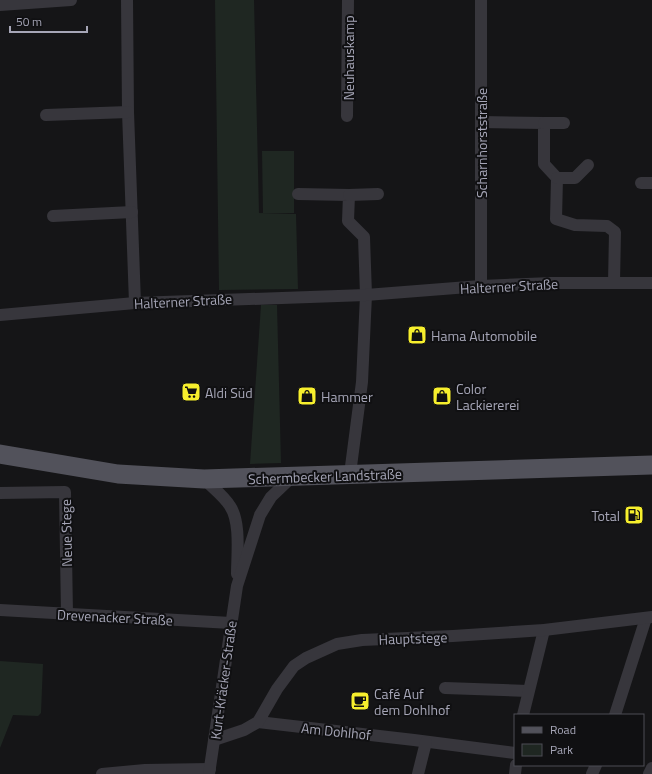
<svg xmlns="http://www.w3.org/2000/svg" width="652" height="774" viewBox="0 0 652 774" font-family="'Titillium Web',sans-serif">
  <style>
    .green { fill: #1f2722 }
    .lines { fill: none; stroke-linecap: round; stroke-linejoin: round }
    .street { stroke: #37363c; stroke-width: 12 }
    .primary { stroke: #52525b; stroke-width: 19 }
    .labels { text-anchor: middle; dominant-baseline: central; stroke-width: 4; stroke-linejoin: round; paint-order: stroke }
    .street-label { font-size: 14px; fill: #a6a6b7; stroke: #101012 }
    .poi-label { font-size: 14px; fill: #a6a6b7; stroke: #101012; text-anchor: start }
  </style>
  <rect width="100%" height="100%" fill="#151517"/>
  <g class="green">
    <polygon points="215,0 254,0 259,213 296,214 298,289 219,290"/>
    <polygon points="262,151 294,151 294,213 263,213"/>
    <polygon points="261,305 277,305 281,463 250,464"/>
    <polygon points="0,661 43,664 41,713 38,716 13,715 0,748"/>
  </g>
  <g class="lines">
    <g class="street">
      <polyline points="127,0 128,112 135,303"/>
      <polyline points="481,0 481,286"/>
      <polyline points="0,5 71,0"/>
      <polyline points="46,115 128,112"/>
      <polyline points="347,116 348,0"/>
      <polyline points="481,122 544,123 544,164 557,178 556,219 575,225 607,226 615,232 614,283"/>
      <polyline points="544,123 564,123"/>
      <polyline points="557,178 575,178 588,165"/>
      <polyline points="641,183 652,183"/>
      <polyline points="298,194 349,195 348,221 364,237 366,295 362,382 350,474"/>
      <polyline points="349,195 378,194"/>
      <polyline points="53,216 132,212"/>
      <polyline points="0,315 135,303 366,295 481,286 551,283 652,283"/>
      <path d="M 204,479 C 213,488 224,496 230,506 C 241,522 237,555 237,574"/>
      <polyline points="0,493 65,492 67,614"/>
      <polyline points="0,610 231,623"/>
      <polyline points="445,688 528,691"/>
      <polyline points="523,715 544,630"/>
      <polyline points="615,715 646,618"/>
      <polyline points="258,722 414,740 515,753"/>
      <polyline points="214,740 244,730 258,722 277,689 294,666 306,658 337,644 362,640 453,636 544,630 652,617"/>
      <polyline points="102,774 145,770 210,769"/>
      <polyline points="209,774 237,586 260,515 271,497 292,477"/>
      <polyline points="418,774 426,742"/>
      <polyline points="515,774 516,765"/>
      <polyline points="592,774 596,765"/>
      <polyline points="649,774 652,768"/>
    </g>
    <polyline class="primary" points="0,454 118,474 204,479 652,465"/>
  </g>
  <defs>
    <g id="shop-square" transform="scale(1)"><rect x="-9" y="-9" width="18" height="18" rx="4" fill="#f7ef2d" stroke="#101012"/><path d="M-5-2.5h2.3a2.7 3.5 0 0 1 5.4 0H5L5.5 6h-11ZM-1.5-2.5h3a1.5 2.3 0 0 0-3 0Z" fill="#111"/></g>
    <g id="supermarket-square" transform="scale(1)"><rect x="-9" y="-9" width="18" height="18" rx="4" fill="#f7ef2d" stroke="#101012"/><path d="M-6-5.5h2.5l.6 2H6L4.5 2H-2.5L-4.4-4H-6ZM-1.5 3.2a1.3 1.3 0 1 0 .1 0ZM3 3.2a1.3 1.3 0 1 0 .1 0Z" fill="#111"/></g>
    <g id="fuel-square" transform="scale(1)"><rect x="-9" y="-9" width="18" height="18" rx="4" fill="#f7ef2d" stroke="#101012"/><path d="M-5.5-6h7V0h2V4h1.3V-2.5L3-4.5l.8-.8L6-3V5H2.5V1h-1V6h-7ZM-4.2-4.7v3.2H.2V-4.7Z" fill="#111"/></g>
    <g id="cafe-square" transform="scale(1)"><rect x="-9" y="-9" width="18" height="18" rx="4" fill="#f7ef2d" stroke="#101012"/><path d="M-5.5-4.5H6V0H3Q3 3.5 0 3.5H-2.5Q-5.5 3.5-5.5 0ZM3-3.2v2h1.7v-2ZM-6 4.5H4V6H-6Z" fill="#111"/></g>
  </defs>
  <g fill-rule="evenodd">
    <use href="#shop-square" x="417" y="335"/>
    <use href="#supermarket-square" x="191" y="392"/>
    <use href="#shop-square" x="307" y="396"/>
    <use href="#shop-square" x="442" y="396"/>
    <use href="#fuel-square" x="634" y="515"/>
    <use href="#cafe-square" x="360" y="701"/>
  </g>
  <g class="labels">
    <g class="street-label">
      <text transform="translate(348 58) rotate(-90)">Neuhauskamp</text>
      <text transform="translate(481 143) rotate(-90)">Scharnhorststraße</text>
      <text transform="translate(509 286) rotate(-3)">Halterner Straße</text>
      <text transform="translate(183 301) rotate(-3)">Halterner Straße</text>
      <text transform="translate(325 476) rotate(-2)">Schermbecker Landstraße</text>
      <text transform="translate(66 533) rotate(-91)">Neue Stege</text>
      <text transform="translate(115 617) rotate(3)">Drevenacker Straße</text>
      <text transform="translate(413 638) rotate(-2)">Hauptstege</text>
      <text transform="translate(223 680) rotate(-82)">Kurt-Kräcker-Straße</text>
      <text transform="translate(336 731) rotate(6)">Am Dohlhof</text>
    </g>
    <g class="poi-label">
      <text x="431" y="335">Hama Automobile</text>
      <text x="456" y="388">Color<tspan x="456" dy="16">Lackiererei</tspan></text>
      <text x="205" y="392">Aldi Süd</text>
      <text x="321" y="396">Hammer</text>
      <text x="620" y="515" text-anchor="end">Total</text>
      <text x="374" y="693">Café Auf<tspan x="374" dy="16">dem Dohlhof</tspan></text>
    </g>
  </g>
  <rect x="514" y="714" width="130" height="52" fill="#101012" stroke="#4c4c54"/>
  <rect x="522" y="727" width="20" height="6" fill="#52525b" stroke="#4c4c54"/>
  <text x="550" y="734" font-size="12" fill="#a6a6b7">Road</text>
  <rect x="522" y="744" width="20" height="12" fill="#1f2722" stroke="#4c4c54"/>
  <text x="550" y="754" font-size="12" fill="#a6a6b7">Park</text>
  <path d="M10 26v6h77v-6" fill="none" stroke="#a6a6b7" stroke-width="2"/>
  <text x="16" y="26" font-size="12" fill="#a6a6b7" stroke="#101012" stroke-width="3" paint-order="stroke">50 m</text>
</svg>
